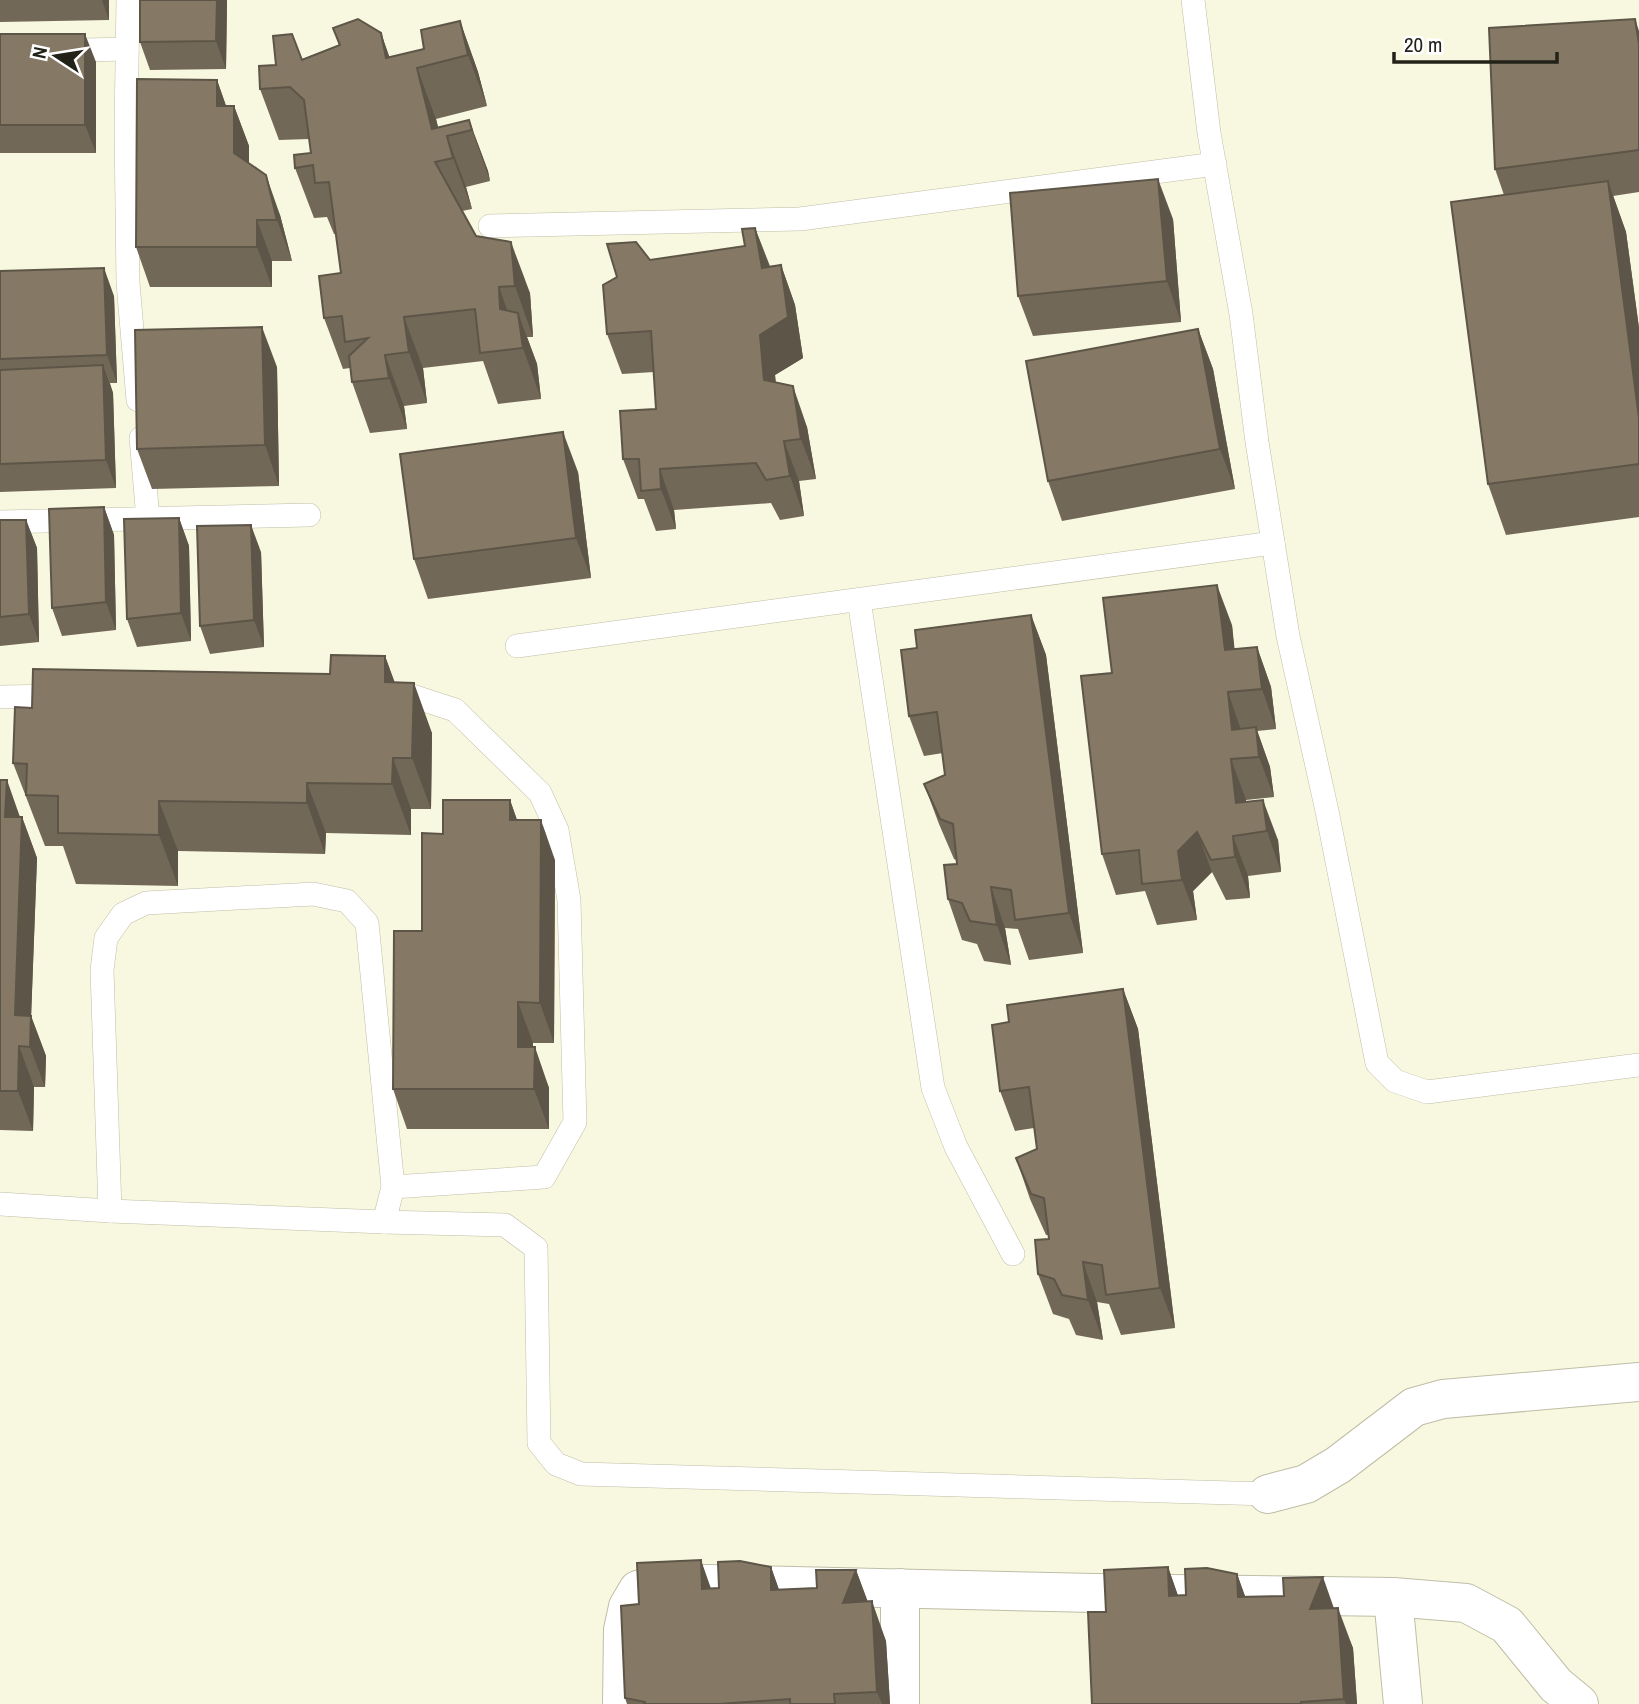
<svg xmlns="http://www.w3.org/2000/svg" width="1639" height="1704" viewBox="0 0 1639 1704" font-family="'Archivo Narrow',sans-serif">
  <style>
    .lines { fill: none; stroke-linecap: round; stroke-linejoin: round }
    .lane-casing { stroke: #bfbea7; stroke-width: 24 }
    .street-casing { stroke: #bfbea7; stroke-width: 40 }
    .lane { stroke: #fff; stroke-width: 23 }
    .street { stroke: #fff; stroke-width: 38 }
    .wall { fill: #726858 }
    .shaded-wall { fill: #5d5547 }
    .building { fill: #857966; stroke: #5d5547; stroke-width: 2 }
  </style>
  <rect width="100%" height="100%" fill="#f8f7e0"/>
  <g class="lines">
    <g class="lane-casing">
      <g id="lane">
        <polyline points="128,0 126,128 128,283 138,400"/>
        <polyline points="1193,0 1209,133 1241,314 1257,442 1288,636 1327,811 1377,1063 1395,1081 1427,1092 1639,1065"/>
        <polyline points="0,52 127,49"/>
        <polyline points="490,226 800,219 1215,164"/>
        <polyline points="141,438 148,519"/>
        <polyline points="0,522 309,515"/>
        <polyline points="859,600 933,1088 956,1147 1013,1254"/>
        <polyline points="517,646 1273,543"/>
        <polyline points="388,694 412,696 455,710 540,793 557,830 569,900 575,1122 544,1177 393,1187"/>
        <polyline points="0,697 63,696"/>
        <polyline points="0,1204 110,1211 384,1222 505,1225 536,1248 539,1443 556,1464 581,1474 1268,1494"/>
        <polyline points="110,1211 102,970 106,938 123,914 146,903 313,894 347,901 367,923 393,1187 384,1222"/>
      </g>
    </g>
    <g class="street-casing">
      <g id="street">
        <polyline points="1268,1494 1306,1484 1338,1465 1414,1407 1443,1399 1639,1382"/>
        <polyline points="1393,1597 1403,1704"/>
        <polyline points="622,1704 623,1630 628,1607 638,1590 661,1583 1095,1593 1393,1597 1466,1603 1507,1625 1556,1685 1579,1704"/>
        <polyline points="900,1704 900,1588"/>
      </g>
    </g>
    <use href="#lane" class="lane"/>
    <use href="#street" class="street"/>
  </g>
  <g class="wall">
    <polygon points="0,0 109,0 109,20 0,22"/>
    <polygon points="140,0 227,0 226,69 150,70 140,42"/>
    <polygon points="460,21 478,72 487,106 436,119 438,127 469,120 488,171 490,181 466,187 472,209 462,211 476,236 530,293 533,337 527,337 537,364 541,399 498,404 483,361 423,368 427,403 404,406 407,429 370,433 352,382 350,368 343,369 324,318 341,273 336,234 334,234 327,217 314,218 295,168 311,153 309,139 279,140 260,89 276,65 302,59 339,45 333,28 381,33 389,57 424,49"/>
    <polygon points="1639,31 1639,192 1613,196 1626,232 1639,328 1639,517 1506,535 1488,484 1504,195 1495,169"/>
    <polygon points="0,34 96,62 96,153 0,153"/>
    <polygon points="217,80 226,106 234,106 249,146 249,163 280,215 292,261 272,261 272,287 150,287 136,247"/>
    <polygon points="1173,219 1181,322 1033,336 1018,296"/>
    <polygon points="755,228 770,266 781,265 795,305 803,358 775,375 776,383 807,427 816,479 799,481 804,516 780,520 771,503 674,510 676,529 656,531 644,499 638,499 623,459 656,409 654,372 622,374 607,334 617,277 650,260 745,246"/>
    <polygon points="0,271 114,296 117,383 110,383 113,393 116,488 0,492"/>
    <polygon points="1198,329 1213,369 1235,489 1062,521 1048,481"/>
    <polygon points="277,367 279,486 152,489 137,449"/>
    <polygon points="578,472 591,578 428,599 414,559"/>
    <polygon points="104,507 114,535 116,630 62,636 52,608"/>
    <polygon points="179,518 189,546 191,641 137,647 127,619"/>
    <polygon points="0,520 26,520 37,548 39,642 0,646"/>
    <polygon points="261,552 264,647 210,654 200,626"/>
    <polygon points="1031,615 1046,655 1083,953 1029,960 1018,929 1005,928 1011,965 984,961 977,944 962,940 948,899 957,864 956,860 954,859 939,824 924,784 945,775 943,753 924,756 909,716 917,648"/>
    <polygon points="1232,625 1234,649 1257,647 1271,687 1276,729 1257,731 1270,767 1274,797 1246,800 1246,802 1278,840 1281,872 1248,876 1250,898 1226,900 1212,872 1193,891 1197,920 1157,925 1145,891 1116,895 1102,854 1112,673"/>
    <polygon points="385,656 394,682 432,733 431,809 411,809 411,835 326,833 325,854 178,851 178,886 76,884 63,846 45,846 13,763 32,708 330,674"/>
    <polygon points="0,780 20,817 22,817 37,858 31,1016 46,1056 45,1087 34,1087 33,1131 0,1130"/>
    <polygon points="510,800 517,820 555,860 554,1043 533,1043 533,1047 549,1088 549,1129 407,1129 393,1089 422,931 443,834"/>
    <polygon points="1123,989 1138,1029 1175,1328 1121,1335 1109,1304 1097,1302 1103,1340 1076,1335 1069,1319 1053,1314 1038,1274 1049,1239 1048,1235 1046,1235 1030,1199 1016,1158 1037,1149 1034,1128 1015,1131 1000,1091 1009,1022"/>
    <polygon points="771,1567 779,1590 817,1588 856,1570 867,1601 886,1641 890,1704 627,1704 625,1698 639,1604 711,1588 719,1588"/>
    <polygon points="1168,1567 1178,1596 1186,1595 1237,1574 1245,1597 1334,1608 1353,1648 1357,1704 1092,1704"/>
  </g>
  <g class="shaded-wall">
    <polygon points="102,0 109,0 109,20"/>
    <polygon points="217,0 227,0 226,69 216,41"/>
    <polygon points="1635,19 1639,31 1639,44"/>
    <polygon points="460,21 478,72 487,106 468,55"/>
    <polygon points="381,33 399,84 386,58"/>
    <polygon points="85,34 96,62 96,153 85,125"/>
    <polygon points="417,68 436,119 446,160 432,129"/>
    <polygon points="217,80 231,120 217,106"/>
    <polygon points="234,106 249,146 249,193 234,153"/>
    <polygon points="469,120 488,171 490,181 472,130"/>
    <polygon points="447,136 466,187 472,209 453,158"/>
    <polygon points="266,175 280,215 292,261 277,220"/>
    <polygon points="1158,179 1173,219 1181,322 1167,281"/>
    <polygon points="1608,181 1626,232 1639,328 1639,418"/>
    <polygon points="257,220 272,261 272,287 257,247"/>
    <polygon points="755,228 770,268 762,268"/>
    <polygon points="511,242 530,293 533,337 515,286"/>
    <polygon points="781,265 795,305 803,358 775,375 778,420 764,380 760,335"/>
    <polygon points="104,268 114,296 117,383 107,355"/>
    <polygon points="499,287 517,338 500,309"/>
    <polygon points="518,313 537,364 541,399 523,348"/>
    <polygon points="404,317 423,368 427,403 409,352"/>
    <polygon points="262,327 277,367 279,486 265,445"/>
    <polygon points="1198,329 1213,369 1235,489 1220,449"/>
    <polygon points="385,355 404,406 407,429 389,378"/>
    <polygon points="103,365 113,393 116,488 106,460"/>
    <polygon points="793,386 807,427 816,479 801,439"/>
    <polygon points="563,432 578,472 591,578 576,538"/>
    <polygon points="784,441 799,481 804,516 790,476"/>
    <polygon points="660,469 674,510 676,529 661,489"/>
    <polygon points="104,507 114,535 116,630 106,602"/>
    <polygon points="179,518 189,546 191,641 181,613"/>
    <polygon points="26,520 37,548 39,642 29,614"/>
    <polygon points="251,525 261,552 264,647 254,620"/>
    <polygon points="1217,585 1232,625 1239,690 1225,650"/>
    <polygon points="1031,615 1046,655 1083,953 1069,913"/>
    <polygon points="1257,647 1271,687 1276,729 1262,689"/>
    <polygon points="385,656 404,707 385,682"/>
    <polygon points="414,683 432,733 431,809 412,758"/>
    <polygon points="1228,692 1242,733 1232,730"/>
    <polygon points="1256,727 1270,767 1274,797 1259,757"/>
    <polygon points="393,758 411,809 411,835 392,784"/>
    <polygon points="1231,759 1246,800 1249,834 1236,803"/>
    <polygon points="7,780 21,820 5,817"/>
    <polygon points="307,783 326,833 325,854 307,803"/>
    <polygon points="510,800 524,840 510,820"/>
    <polygon points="1263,800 1278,840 1281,872 1267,831"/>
    <polygon points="159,801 178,851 178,886 159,835"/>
    <polygon points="22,817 37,858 30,1047 15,1015"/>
    <polygon points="541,820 555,860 554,1043 540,1003"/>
    <polygon points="1197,832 1212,872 1193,891 1197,920 1182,880 1178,851"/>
    <polygon points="1233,836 1248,876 1250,898 1235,857"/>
    <polygon points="991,887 1005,928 1011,965 997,925"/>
    <polygon points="1123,989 1138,1029 1175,1328 1160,1288"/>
    <polygon points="518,1002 533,1043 533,1088 518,1047"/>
    <polygon points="31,1016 46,1056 45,1087 30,1047"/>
    <polygon points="19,1046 34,1087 33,1131 18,1091"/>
    <polygon points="535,1047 549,1088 549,1129 534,1089"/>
    <polygon points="1083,1262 1097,1302 1103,1340 1088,1300"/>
    <polygon points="701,1560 715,1600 702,1589"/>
    <polygon points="771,1567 785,1607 771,1590"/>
    <polygon points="1168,1567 1182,1607 1169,1596"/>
    <polygon points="856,1570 871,1610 843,1603"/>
    <polygon points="1237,1574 1252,1615 1238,1597"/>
    <polygon points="1323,1577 1337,1617 1310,1609"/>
    <polygon points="872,1601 886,1641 890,1704 882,1704 877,1692"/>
    <polygon points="1338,1608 1353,1648 1357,1704 1346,1704 1344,1699"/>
  </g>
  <g class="building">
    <polygon points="140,0 217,0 216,41 140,42"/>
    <polygon points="358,19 381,33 386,58 424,49 421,30 460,21 468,55 417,68 432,129 469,120 472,130 447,136 453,158 435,162 476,236 511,242 515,286 499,287 500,309 518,313 523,348 480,353 475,309 404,317 409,352 385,355 389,378 352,382 349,356 368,338 345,342 342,316 324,318 319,276 341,273 329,182 315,183 313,165 295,168 294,155 311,153 304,100 290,87 260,89 259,66 276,65 273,36 292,34 302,60 340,45 333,28"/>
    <polygon points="1635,19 1639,44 1639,150 1495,169 1489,28"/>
    <rect x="0" y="34" width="85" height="91"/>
    <polygon points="137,79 217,80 217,106 234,106 234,153 266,175 277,220 257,220 257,247 136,247"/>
    <polygon points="1158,179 1167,281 1018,296 1010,193"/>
    <polygon points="1608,181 1639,418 1639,464 1488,484 1451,202"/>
    <polygon points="755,228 762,268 781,265 788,317 760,335 764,380 793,386 801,439 784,441 790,476 766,480 756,463 660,469 661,489 641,491 639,459 623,459 620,411 656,409 651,331 607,334 603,285 617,277 607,244 636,242 650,260 745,246 742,229"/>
    <polygon points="104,268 107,355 0,359 0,271"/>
    <polygon points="262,327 265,445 137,449 135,330"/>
    <polygon points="1198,329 1220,449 1048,481 1026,361"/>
    <polygon points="103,365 106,460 0,464 0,370"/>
    <polygon points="563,432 576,538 414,559 400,454"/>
    <polygon points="104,507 106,602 52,608 49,509"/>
    <polygon points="179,518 181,613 127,619 124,519"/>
    <polygon points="0,520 26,520 29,614 0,617"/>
    <polygon points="251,525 254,620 200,626 197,526"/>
    <polygon points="1217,585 1225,650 1257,647 1262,689 1228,692 1232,730 1256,727 1259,757 1231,759 1236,803 1263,800 1267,831 1233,836 1235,857 1211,860 1197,832 1178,851 1182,880 1142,884 1139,850 1102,854 1081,676 1112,673 1103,598"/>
    <polygon points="1031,615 1069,913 1015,920 1011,890 991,887 997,925 970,921 962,903 948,899 944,865 957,864 953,824 940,819 924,784 945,775 937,712 909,716 901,650 917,648 915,630"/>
    <polygon points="331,655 385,656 385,682 414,683 412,758 393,758 392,784 307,783 307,803 159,801 159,835 58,833 58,796 26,795 27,764 13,763 15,707 32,708 33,669 330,674"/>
    <polygon points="0,780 7,780 5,817 22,817 15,1015 31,1016 30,1047 19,1046 18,1091 0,1091"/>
    <polygon points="443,800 510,800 510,820 541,820 540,1003 518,1002 518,1047 535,1047 534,1089 393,1089 394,931 422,931 422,833 443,834"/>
    <polygon points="1123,989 1160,1288 1106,1295 1102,1265 1083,1262 1088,1300 1062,1295 1054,1279 1038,1274 1035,1240 1049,1239 1044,1198 1031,1194 1016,1158 1037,1149 1029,1087 1000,1091 992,1025 1009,1022 1007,1005"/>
    <polygon points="701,1560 702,1589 719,1588 718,1562 740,1561 771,1567 771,1590 817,1588 816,1570 856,1570 843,1603 872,1601 877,1692 834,1694 835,1704 790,1704 790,1699 719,1704 644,1704 645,1702 625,1698 621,1606 639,1604 637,1563"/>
    <polygon points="1168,1567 1169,1596 1186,1595 1185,1569 1207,1568 1237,1574 1238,1597 1284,1596 1283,1578 1323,1577 1310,1609 1338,1608 1344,1699 1301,1702 1301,1704 1092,1704 1088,1612 1106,1612 1104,1570"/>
  </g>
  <g transform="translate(56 56) rotate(282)" stroke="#ffffff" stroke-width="5" paint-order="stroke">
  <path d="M0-5L12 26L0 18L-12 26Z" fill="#222219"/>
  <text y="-10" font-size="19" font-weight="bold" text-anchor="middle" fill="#222219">N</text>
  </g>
  <path d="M1394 52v10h163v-10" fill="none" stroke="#222219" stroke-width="3.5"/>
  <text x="1404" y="52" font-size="21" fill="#222219" stroke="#ffffff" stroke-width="5" paint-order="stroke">20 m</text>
</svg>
